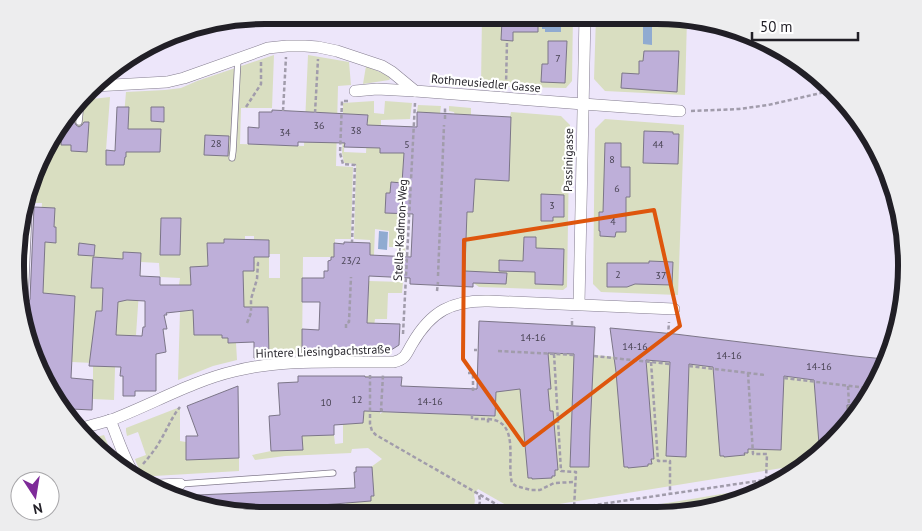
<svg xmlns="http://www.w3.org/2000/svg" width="922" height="531" viewBox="0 0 922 531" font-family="'PT Sans',sans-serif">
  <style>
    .green { fill: #d9dec1; fill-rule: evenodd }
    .water { fill: #90abd1 }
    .building { fill: #beafd9; stroke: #7c7688; fill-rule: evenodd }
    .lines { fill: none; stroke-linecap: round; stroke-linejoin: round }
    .lane-casing { stroke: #847d8f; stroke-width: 7 }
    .street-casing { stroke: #847d8f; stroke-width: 12 }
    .path { stroke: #a19cab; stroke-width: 2.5; stroke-dasharray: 4 2.5; stroke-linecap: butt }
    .lane { stroke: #fff; stroke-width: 5.5 }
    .street { stroke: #fff; stroke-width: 11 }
    .marked { fill: none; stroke: #de560d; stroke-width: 4; stroke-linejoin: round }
    .labels { text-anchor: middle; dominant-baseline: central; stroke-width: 4.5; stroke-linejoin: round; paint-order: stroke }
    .number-label { font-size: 10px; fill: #484353 }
    .street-label { font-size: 12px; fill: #211f26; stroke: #fff }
    .rim { fill: none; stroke: #211f26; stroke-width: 6 }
  </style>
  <rect width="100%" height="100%" fill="#ede6fa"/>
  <g class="green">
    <polygon points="482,15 573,15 572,81 566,88 481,86"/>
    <polygon points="596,15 673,16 687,18 685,95 605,91 594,79"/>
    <path d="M 274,55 L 272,108 L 241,108 L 240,144 L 304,146 L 308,55 L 349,62 L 351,85 L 338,86 L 336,166 L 353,167 L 351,239 L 335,239 L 334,257 L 303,257 L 302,353 L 269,358 L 268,307 L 254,307 L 254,322 L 221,282 L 222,338 L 228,338 L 228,343 L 236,343 L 237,360 L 213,366 L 178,380 L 180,311 L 194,303 L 194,335 L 204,335 L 192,285 L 179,285 L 180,278 L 160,277 L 159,263 L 141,262 L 136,335 L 116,339 L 114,400 L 93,399 L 93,363 L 72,362 L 68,302 L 59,294 L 43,302 L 34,326 L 42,203 L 30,203 L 32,183 L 38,168 L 47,168 L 48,147 L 57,126 L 83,99 L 92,99 L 110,97 L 106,150 L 121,151 L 126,92 L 165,90 L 181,88 L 197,81 ZM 245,236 L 254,236 L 254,240 L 269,240 L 269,254 L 280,254 L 280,278 L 269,278 L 269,257 L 254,257 L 254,271 L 217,266 L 208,266 L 207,243 L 224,243 L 224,239 L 236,239 L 245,241 Z"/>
    <polygon points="366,66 389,76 390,79 389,80 363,84"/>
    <polygon points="374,101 374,113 384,114 385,101 412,103 410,119 381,120 381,126 410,126 405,257 400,257 401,247 389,247 389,231 375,229 374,255 370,255 370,240 354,239 356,164 344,163 342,153 343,128 345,128 344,152 366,153 368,115 346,114 343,116 343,103"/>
    <polygon points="418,105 441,106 440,114 417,112"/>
    <polygon points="449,106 471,108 471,115 510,117 511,112 561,116 570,125 570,143 571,145 572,157 569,159 567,287 563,290 479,287 465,277 465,268 456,268 465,260 466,251 456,250 466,242 466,233 457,233 458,224 467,224 467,215 458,214 468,189 475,189 475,182 454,112 449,111"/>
    <polygon points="605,119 684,125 678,295 601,292 593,284 595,129"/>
    <polygon points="369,281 403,282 402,293 388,293 387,319 375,319 374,326 367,326"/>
    <path d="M 498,350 L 594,355 L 689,364 L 867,387 L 866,401 L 865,404 L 833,443 L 803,466 L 782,468 L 522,510 L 513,509 L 478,489 L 474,495 C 477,505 472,510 464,515 L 423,515 L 422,507 L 401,508 L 402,515 L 347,515 L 346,498 L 358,502 L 371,501 L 371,496 L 374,496 L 371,467 L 382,459 L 368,448 L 352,449 L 351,453 L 285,456 L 255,460 L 252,455 L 271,451 L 303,450 L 300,413 L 306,415 L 307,436 L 334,435 L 335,444 L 343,443 L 343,424 L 363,423 L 366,376 L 381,378 L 380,414 L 383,412 L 495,416 Z"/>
    <path d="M 180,407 L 180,441 L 186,442 L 186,460 L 239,458 L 239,471 L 154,476 C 144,474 138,470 135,459 L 146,455 L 138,432 L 127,436 L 126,431 L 126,428 Z"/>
    <polygon points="104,435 116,464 89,439"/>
    <polygon points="776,485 737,503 673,515 574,515 643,507"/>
  </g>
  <g class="water">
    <polygon points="545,22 561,22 561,32 545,32 545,29 542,29 542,25 545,25"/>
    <polygon points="643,26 652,27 652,45 643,44"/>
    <polygon points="379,231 388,232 387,250 378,249"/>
  </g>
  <g class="building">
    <polygon points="502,21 538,22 538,32 513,32 513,41 501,40"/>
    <polygon points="548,41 567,41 565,83 541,82 542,64 548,64"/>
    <polygon points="644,51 679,51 677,92 621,88 622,73 639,74 639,61 643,61"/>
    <polygon points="117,107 129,107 128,129 161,129 160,152 126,152 126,157 125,157 124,165 106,165 106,150 115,151"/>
    <polygon points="151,107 164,107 164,122 151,121"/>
    <polygon points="272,110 368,115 367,125 417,127 417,112 511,117 509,181 475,179 473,212 467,212 465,268 465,271 507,273 506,284 473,283 473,287 410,284 410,278 369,276 367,323 400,324 399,345 388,352 367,351 367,352 332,354 302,353 302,329 319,330 320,302 302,302 302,278 324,278 324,271 328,271 328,261 331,260 331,257 334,257 334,243 344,244 344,242 370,243 370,255 411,257 413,214 385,213 386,193 390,193 391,182 402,183 404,153 380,153 380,148 344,147 345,143 298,142 298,146 248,144 248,127 259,128 259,112 272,112"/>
    <polygon points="63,120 74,121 76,125 79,127 82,125 84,122 89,122 87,152 71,151 71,145 61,145"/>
    <polygon points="644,131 673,132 673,134 679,134 678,164 643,163"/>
    <polygon points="205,135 229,136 228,156 204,155"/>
    <polygon points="605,143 621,143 621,167 630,167 630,197 626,197 626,232 616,232 615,237 600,236 600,231 599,231 599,212 603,212"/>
    <polygon points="541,194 564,195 564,217 553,217 553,221 541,221"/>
    <polygon points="23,207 24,207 20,298 15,266"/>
    <polygon points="34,207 55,208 54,227 56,227 56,243 45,242 43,293 75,296 71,378 93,380 92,410 71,409 71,422 67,418 28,346 21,301 25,304 29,302 30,299"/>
    <polygon points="161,218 181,218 180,255 160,255"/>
    <polygon points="524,237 536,237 536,248 564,249 563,285 535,284 535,272 499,271 499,260 523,261"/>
    <path d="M 224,239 L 269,240 L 269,257 L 254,257 L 254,271 L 243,271 L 244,307 L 268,307 L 269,357 L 254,358 L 254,342 L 228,343 L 228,338 L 222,338 L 222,335 L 194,335 L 193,310 L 166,313 L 167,315 L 164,315 L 167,329 L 163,329 L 166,352 L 156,354 L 156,391 L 135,391 L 135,396 L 123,396 L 123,376 L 120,376 L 121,367 L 89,366 L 96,311 L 102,311 L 103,288 L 91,288 L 93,257 L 123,259 L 123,252 L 141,253 L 140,276 L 160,277 L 160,285 L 191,285 L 190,267 L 208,266 L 207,243 L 224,243 ZM 127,300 L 145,301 L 145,327 L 143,327 L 142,336 L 116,335 L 118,302 Z"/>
    <polygon points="79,243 95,245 94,256 78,255"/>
    <polygon points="649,261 673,262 672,285 635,284 627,287 607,287 607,263 649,263"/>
    <polygon points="479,321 595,327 590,431 589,467 570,467 574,354 548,353 551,389 548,389 550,411 553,411 558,470 555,470 555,476 552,476 552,478 532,479 532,478 528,478 520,389 496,392 495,416 364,411 363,423 334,425 334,435 302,436 303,450 271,451 269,416 280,415 278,383 298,382 298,376 365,376 365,377 402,377 401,386 477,389"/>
    <polygon points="610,328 675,334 855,356 884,359 865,404 864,405 847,405 848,425 831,444 819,444 814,380 784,376 781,450 748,449 748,453 744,453 745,455 724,457 724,456 720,456 713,367 689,364 686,457 666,456 670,362 646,360 654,459 651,459 652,464 648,464 648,466 628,468 628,467 624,467 616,372"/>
    <polygon points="238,386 239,458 186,460 186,436 198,436 187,406"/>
    <polygon points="356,467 372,467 374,496 371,496 371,501 309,506 309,514 249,515 185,503 175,498 175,496 355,488 354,472 356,472"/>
  </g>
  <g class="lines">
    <g class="lane-casing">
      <g id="lane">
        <polyline points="79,122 81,101"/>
        <polyline points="232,158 233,151 238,58"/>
        <polyline points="25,299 30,186"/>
        <polyline points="180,484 333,473"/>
      </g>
    </g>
    <g class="street-casing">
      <g id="street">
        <polyline points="95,86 167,82 184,78 268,48 287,46 305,46 318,47 337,51 382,66 392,72 415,91 583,104 680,111"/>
        <polyline points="355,91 377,89 415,91"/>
        <polyline points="579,304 585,15"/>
        <path d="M 110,420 C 117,435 127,469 138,479"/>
        <path d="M 78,429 C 89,426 101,423 111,420 C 153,404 192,381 235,371 C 286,358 342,363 394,362 C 406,359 406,354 412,344 C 431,311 452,300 489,301 L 674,309"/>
        <polyline points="145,483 159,485 180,484"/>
      </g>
    </g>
    <g class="path">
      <polyline points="506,86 507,41"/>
      <polyline points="348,101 342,101 340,153 343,164 355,165 352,242"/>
      <polyline points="246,107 261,84 261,62"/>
      <polyline points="283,111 286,57"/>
      <polyline points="691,111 739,109 768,105 830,91"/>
      <polyline points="315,113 318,59"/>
      <polyline points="445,119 445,106"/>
      <polyline points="438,276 444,125"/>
      <polyline points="437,291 438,282"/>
      <polyline points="247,323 251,313 251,299 257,279 258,263 254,263"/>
      <polyline points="572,325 572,318"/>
      <polyline points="346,328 346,323 349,322 351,277"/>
      <polyline points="403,334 415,103"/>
      <polyline points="668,336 669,322"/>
      <polyline points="474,350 477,350"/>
      <polyline points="498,351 575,355"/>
      <polyline points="554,354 561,471 576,472 574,508"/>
      <polyline points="594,356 670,364"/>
      <polyline points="651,362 658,461 670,461 670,493"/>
      <polyline points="689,366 765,375"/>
      <polyline points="468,373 473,373 473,391"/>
      <polyline points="748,373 753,454 767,454 766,479"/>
      <polyline points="370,375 370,424 372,431 376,435 515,515"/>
      <polyline points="784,378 867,388"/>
      <polyline points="848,386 850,423"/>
      <polyline points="383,410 381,410 383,375"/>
      <polyline points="472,415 472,419 488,419 488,423"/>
      <path d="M 488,419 C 521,421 506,462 512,483 L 516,486 L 531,490 L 540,490 L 554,483 L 575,482"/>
      <path d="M 143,464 C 149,457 155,450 160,441 C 167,430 171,418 180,407"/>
      <path d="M 470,515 C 477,509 482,506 479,495"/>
      <polyline points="527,515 791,476"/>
    </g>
    <use href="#lane" class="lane"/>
    <use href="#street" class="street"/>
  </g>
  <path class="marked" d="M 654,210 L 680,326 L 524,445 L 463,359 L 464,240 Z"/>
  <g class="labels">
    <g class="number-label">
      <text x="558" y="58">7</text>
      <text x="319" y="125">36</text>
      <text x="356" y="130">38</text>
      <text x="285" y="132">34</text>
      <text x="216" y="143">28</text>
      <text x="407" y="144">5</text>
      <text x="658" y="144">44</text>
      <text x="612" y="159">8</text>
      <text x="617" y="188">6</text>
      <text x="552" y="205">3</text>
      <text x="613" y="221">4</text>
      <text x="351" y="260">23/2</text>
      <text x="618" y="274">2</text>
      <text x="661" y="275">37</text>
      <text x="533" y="337">14-16</text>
      <text x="635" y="346">14-16</text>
      <text x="729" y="355">14-16</text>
      <text x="819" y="366">14-16</text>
      <text x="357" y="399">12</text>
      <text x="430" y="401">14-16</text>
      <text x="326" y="402">10</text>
    </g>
    <g class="street-label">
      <text transform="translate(486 83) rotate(5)">Rothneusiedler Gasse</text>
      <text transform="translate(568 160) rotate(-89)">Passinigasse</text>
      <text transform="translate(400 230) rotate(-87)">Stella-Kadmon-Weg</text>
      <text transform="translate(323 351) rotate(-2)">Hintere Liesingbachstraße</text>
    </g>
  </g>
  <path d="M0 0H922V531H0ZM265 24H657A241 241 0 0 1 898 265V266A241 241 0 0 1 657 507H265A241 241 0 0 1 24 266V265A241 241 0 0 1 265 24Z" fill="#ededee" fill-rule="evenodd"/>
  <path class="rim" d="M265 24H657A241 241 0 0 1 898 265V266A241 241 0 0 1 657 507H265A241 241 0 0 1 24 266V265A241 241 0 0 1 265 24Z"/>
  <g transform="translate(35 496) rotate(168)"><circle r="24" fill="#ffffff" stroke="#a6a5a8"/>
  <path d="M0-4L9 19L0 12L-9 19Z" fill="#7e2a99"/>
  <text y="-8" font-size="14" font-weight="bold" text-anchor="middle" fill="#211f26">N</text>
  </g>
  <path d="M752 32v8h106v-8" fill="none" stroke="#211f26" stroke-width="2.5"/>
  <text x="760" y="32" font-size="15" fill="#211f26" stroke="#ffffff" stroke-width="4" paint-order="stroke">50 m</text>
</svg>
